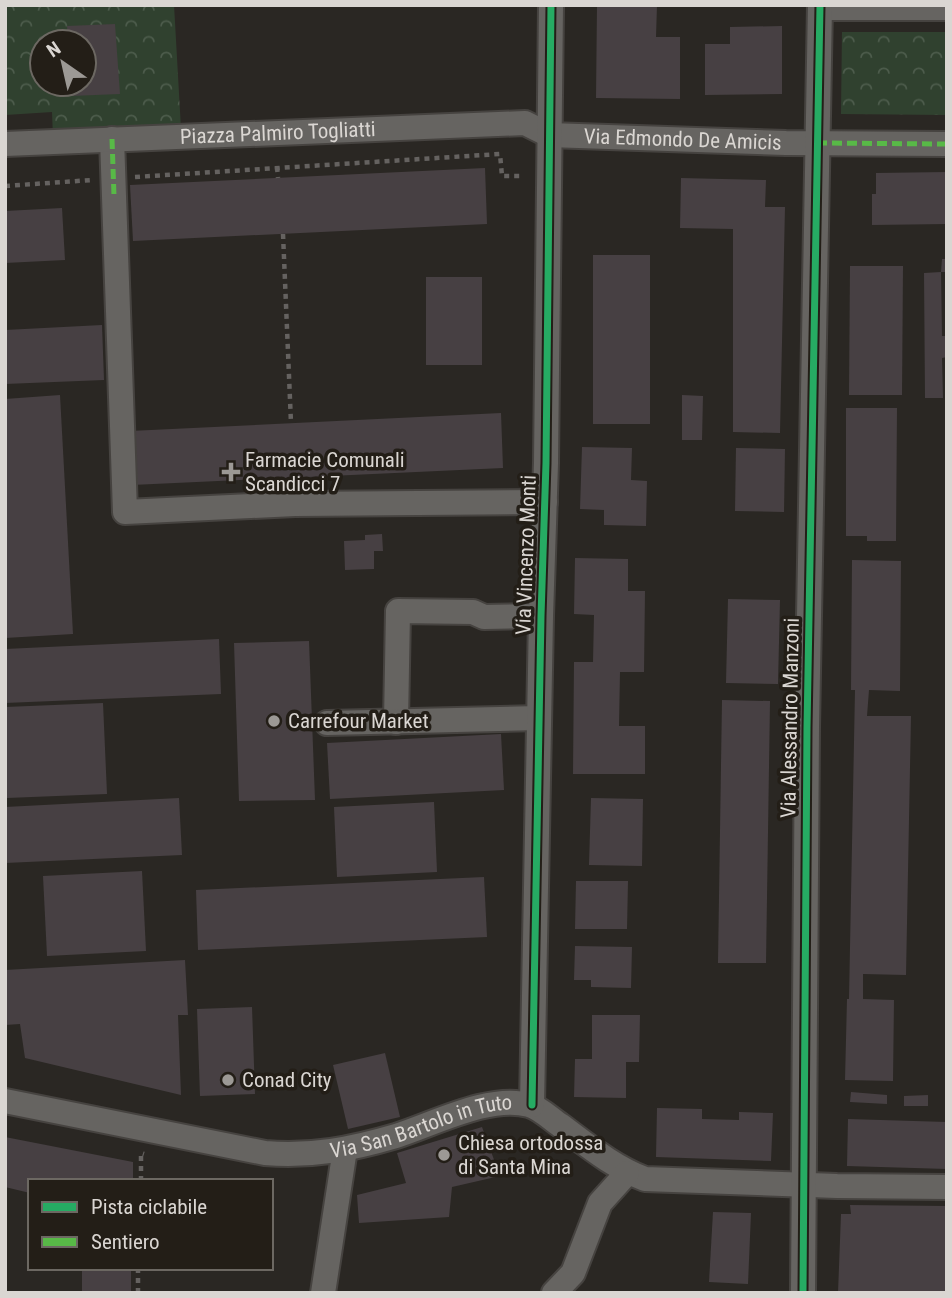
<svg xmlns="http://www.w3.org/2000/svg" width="952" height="1298" viewBox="0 0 952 1298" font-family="'Roboto Condensed',sans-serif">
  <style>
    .forest { fill: url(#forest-crowns); fill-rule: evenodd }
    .building { fill: #474043 }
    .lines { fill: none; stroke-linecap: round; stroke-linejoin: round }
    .minor-casing { stroke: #464340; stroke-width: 28 }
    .path { stroke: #656260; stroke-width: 4.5; stroke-dasharray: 5 5; stroke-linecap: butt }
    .minor { stroke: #666461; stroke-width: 24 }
    .quiet { stroke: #58b947; stroke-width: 5; stroke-dasharray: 10 5; stroke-linecap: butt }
    .cycleway-casing { stroke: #231e17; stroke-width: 11 }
    .cycleway { stroke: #26ab63; stroke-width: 7 }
    .poi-dot { fill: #9c9995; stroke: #231e17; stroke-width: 2.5 }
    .labels { text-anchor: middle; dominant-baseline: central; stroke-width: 7; stroke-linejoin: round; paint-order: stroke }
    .street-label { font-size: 21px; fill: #dad6d2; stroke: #231e17 }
    .poi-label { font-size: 21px; fill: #dad6d2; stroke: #231e17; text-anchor: start }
  </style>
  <defs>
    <pattern id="forest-crowns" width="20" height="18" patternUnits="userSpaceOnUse" patternTransform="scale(1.75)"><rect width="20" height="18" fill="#30412f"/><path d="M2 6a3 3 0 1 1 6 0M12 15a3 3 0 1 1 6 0" fill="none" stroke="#4d5c4c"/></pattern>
  </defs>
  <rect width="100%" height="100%" fill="#2a2723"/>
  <g class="forest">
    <path d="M 5,5 L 174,5 L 181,129 L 53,137 L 52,112 L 5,115 ZM 42,42 L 84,42 L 84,84 L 42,84 Z"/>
    <polygon points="842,32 947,32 947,115 841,114"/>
  </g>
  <g class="building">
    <polygon points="597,5 657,5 656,37 680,37 680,99 596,98"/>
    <polygon points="115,24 120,94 71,96 71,84 84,84 84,42 68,42 67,26"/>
    <polygon points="782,26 782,94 705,95 705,44 730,44 730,27"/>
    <polygon points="485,168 487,224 133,241 130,185"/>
    <polygon points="947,172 947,224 872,225 872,194 876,194 876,173"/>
    <polygon points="681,178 766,180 765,207 785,207 780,433 733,432 733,229 680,228"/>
    <polygon points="62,208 65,260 5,263 5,211"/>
    <rect x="593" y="255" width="57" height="169"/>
    <polygon points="942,259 947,259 947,272 941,272"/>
    <polygon points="850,266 903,266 902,395 849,395"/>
    <polygon points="941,272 942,336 947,336 947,357 942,358 943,398 925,398 924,273"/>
    <rect x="426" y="277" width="56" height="88"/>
    <polygon points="102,325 104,380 5,384 5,330"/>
    <polygon points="60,395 73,634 5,638 5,399"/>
    <polygon points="682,395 703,396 702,440 682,440"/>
    <polygon points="846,408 897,408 896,541 867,541 867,536 846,536"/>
    <polygon points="501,413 503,468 132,485 130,431"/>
    <polygon points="582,447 632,448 631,480 647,481 646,526 604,525 604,510 580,509"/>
    <polygon points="736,448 785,449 784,512 735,511"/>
    <polygon points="382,534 383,551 374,551 374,569 345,570 344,541 365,540 365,535"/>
    <polygon points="575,558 628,559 628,591 645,591 644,672 620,672 619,726 645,726 645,774 573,774 574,662 593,662 594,615 574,614"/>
    <polygon points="852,560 901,561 900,691 869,690 867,716 911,716 906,975 863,974 863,999 894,1000 893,1081 845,1080 847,999 849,999 855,690 851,690"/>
    <polygon points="728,599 780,600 778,684 726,683"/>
    <polygon points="219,639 221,694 5,703 5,649"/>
    <polygon points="309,641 315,800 239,801 234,643"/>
    <polygon points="722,700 770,701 766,963 718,963"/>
    <polygon points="103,703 107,794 7,798 5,707"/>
    <polygon points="501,734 504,790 330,799 327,743"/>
    <polygon points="179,798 182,855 5,863 5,807"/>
    <polygon points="591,798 643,799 642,866 589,865"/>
    <polygon points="434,802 437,872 337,877 334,807"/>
    <polygon points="142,871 146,951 47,956 43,876"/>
    <polygon points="484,877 487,937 198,950 196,890"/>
    <polygon points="576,881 628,881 627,929 575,929"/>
    <polygon points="575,946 632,947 631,988 591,987 591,980 574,980"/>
    <polygon points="185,960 188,1015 178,1015 181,1095 25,1058 20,1024 5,1025 5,970"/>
    <polygon points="252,1007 255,1094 200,1096 197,1009"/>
    <polygon points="592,1015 640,1015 639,1062 626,1062 626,1098 574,1097 575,1059 592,1059"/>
    <polygon points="385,1053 400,1117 348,1129 333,1065"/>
    <polygon points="851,1092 887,1095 887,1104 850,1102"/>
    <polygon points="928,1095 928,1106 904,1106 904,1096"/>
    <polygon points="657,1108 702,1109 702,1119 739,1120 739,1112 773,1113 771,1161 656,1157"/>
    <polygon points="848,1119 947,1122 947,1169 847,1166"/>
    <polygon points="482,1127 500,1176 452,1187 449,1217 359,1223 357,1195 406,1183 397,1153"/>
    <polygon points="5,1137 133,1162 133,1181 30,1181 30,1193 5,1187"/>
    <polygon points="850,1205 947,1206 947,1293 838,1293 841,1214 851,1214"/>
    <polygon points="713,1212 751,1213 748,1284 709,1282"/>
    <rect x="82" y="1268" width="49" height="25"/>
  </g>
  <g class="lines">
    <g class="minor-casing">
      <g id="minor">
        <polyline points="820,8 947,8"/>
        <polyline points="112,139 125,512 295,504 545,502"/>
        <path id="s1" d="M 5,144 L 525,123 L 549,135 L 786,143 L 947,144"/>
        <polyline points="396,722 398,611 473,612 484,617 541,616"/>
        <polyline points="327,723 539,718"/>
        <path id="s2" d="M 5,1101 L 265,1153 C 311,1157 352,1149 396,1136 C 434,1124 490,1094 529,1105 C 540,1108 551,1119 560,1125 C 587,1145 613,1167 645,1179 L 837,1186 L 947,1187"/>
        <polyline points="532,1105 541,616 546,463 551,5"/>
        <polyline points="323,1293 345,1149"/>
        <polyline points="554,1293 573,1273 600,1203 627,1173"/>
        <polyline points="803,1293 807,728 820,5"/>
      </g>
    </g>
    <g class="path">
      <polyline points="277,167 278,178"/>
      <polyline points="135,177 500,154 502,176 523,176"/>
      <polyline points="5,186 92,180"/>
      <polyline points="283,234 291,423"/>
      <polyline points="141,1181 141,1153 144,1154"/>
      <polyline points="138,1293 138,1268"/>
    </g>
    <use href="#minor" class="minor"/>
    <g class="quiet">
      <polyline points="112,139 114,196"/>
      <polyline points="817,143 947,144"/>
    </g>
    <g class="cycleway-casing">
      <g id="cycleway">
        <polyline points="532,1105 541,616 546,463 551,5"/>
        <polyline points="803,1293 807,728 820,5"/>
      </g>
    </g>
    <use href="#cycleway" class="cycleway"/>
  </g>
  <g class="poi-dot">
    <path d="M227.5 461.5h7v7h7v7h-7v7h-7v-7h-7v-7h7z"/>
    <circle cx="274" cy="721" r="7"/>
    <circle cx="228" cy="1080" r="7"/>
    <circle cx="444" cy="1155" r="7"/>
  </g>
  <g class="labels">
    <g class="street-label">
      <text stroke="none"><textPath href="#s1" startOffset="273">Piazza Palmiro Togliatti</textPath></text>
      <text stroke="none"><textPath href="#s1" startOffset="681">Via Edmondo De Amicis</textPath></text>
      <text transform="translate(526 555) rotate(-88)">Via Vincenzo Monti</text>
      <text transform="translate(790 718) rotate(-89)">Via Alessandro Manzoni</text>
      <text stroke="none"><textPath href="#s2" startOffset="425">Via San Bartolo in Tuto</textPath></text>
    </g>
    <g class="poi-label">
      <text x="245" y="460">Farmacie Comunali<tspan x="245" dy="24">Scandicci 7</tspan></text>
      <text x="288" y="721">Carrefour Market</text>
      <text x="242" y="1080">Conad City</text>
      <text x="458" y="1143">Chiesa ortodossa<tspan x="458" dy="24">di Santa Mina</tspan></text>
    </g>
  </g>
  <rect width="952" height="1298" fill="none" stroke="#dad6d2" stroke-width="14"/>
  <rect x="28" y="1179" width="245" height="91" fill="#231e17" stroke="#6c6862" stroke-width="2"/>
  <rect x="42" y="1202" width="35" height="10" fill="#26ab63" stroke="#6c6862" stroke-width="2"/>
  <text x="91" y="1214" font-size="21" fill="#dad6d2">Pista ciclabile</text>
  <rect x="42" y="1237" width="35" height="10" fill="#58b947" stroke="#6c6862" stroke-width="2"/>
  <text x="91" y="1249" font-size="21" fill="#dad6d2">Sentiero</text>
  <g transform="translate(63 63) rotate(326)"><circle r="33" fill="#231e17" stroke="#6c6862" stroke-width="2"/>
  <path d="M0-5L12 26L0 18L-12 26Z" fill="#9c9995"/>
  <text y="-10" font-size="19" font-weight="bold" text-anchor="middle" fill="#dad6d2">N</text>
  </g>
</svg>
